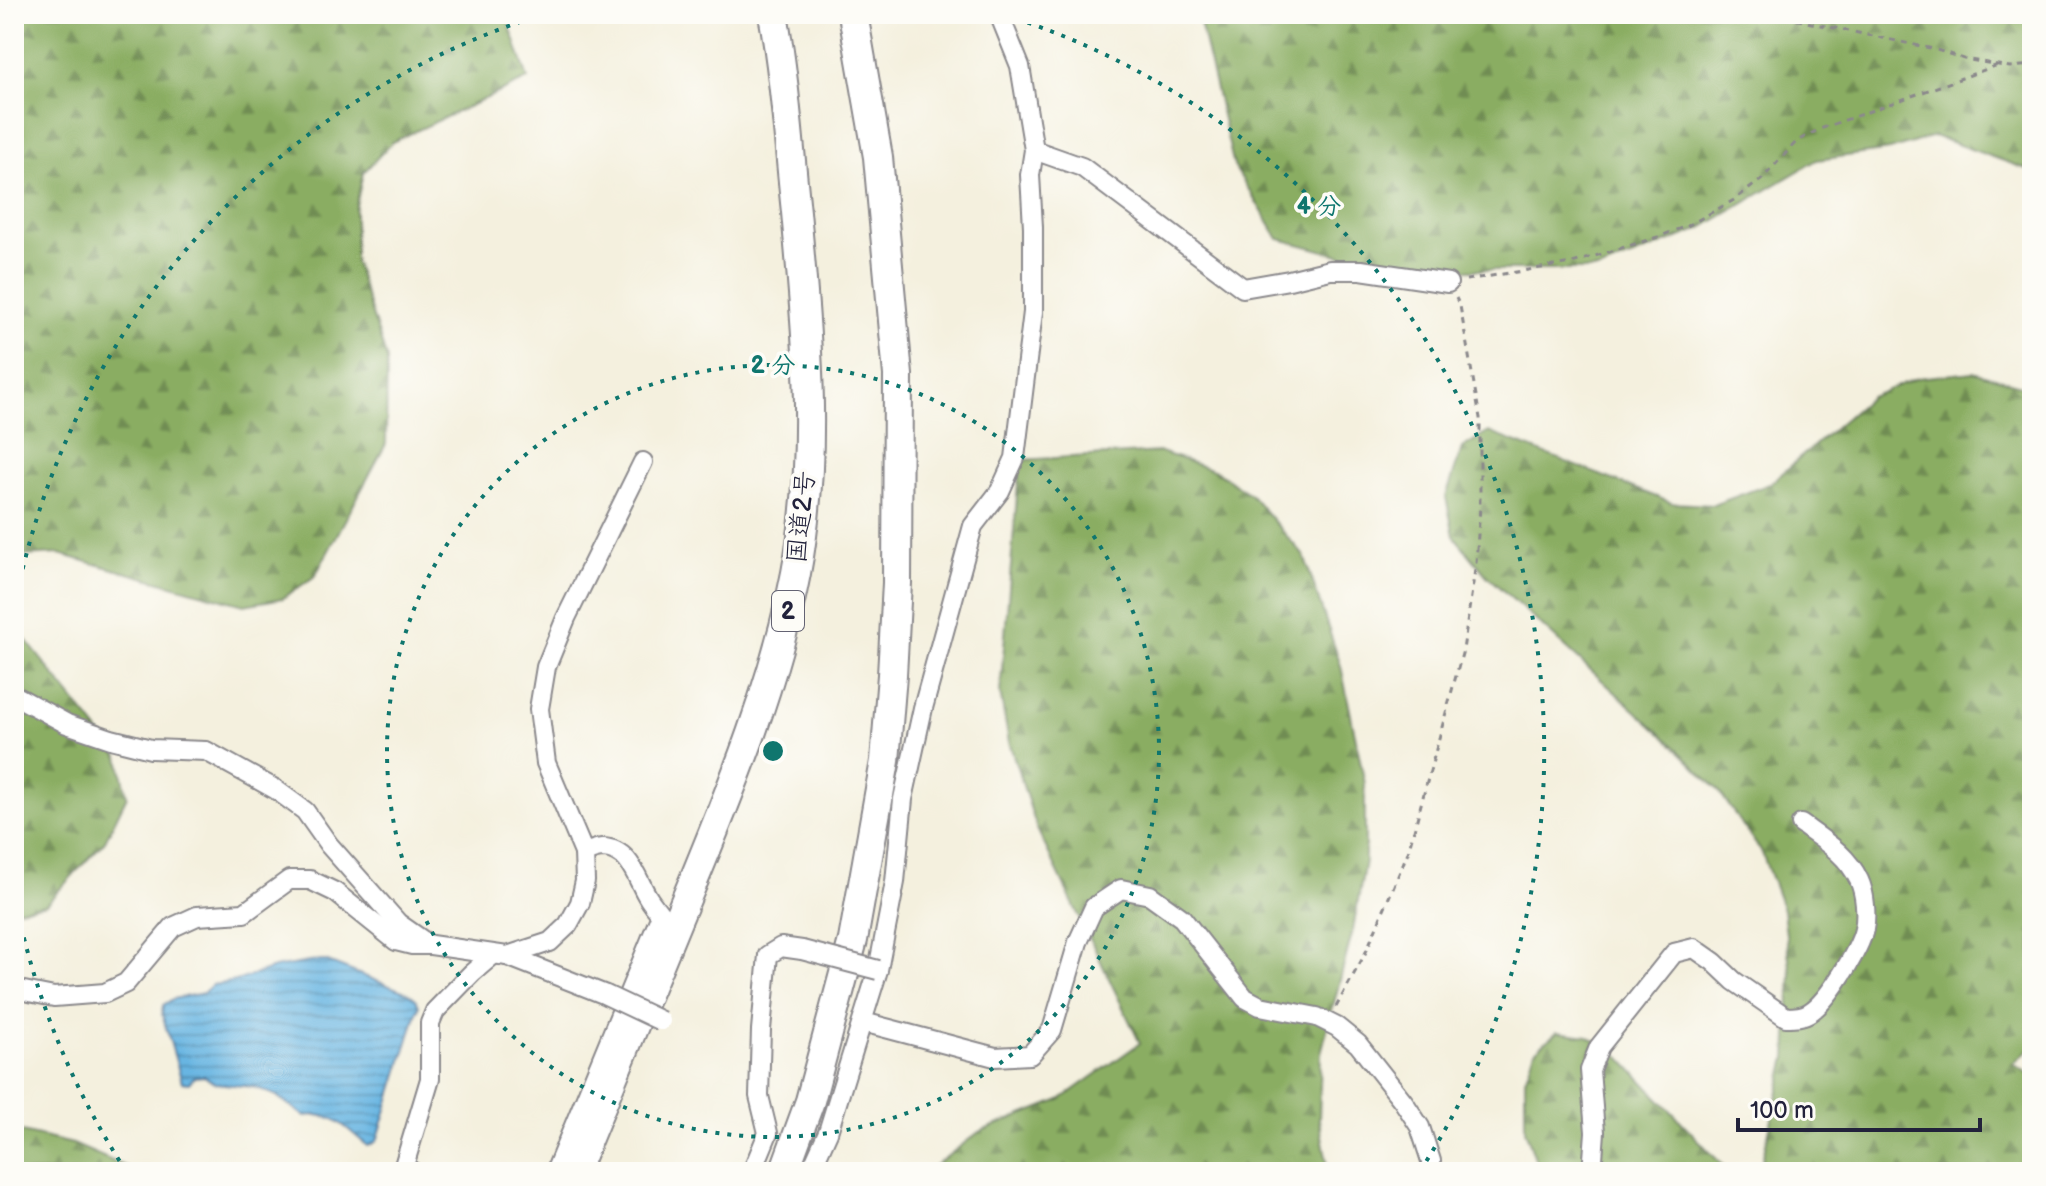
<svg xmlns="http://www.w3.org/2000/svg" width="2046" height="1186" viewBox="0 0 2046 1186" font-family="'Balsamiq Sans','Klee One',sans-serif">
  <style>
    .forest { fill: url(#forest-firs); stroke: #56684e; stroke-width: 2 }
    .water { fill: url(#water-rules); stroke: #456c8e; stroke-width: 2 }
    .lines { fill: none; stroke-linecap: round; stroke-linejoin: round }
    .minor-casing { stroke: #8b898c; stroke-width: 22 }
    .highway-casing { stroke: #8b898c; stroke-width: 32 }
    .path { stroke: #8b898c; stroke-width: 3; stroke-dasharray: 6 6; stroke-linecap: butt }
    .minor { stroke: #fff; stroke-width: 18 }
    .highway { stroke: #fff; stroke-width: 28 }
    .minor-bridge-casing { stroke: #8b898c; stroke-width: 22; stroke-linecap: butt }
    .minor-bridge { stroke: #fff; stroke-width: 18 }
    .ring { fill: none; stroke: #0f766e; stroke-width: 4; stroke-dasharray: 4 8 }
    .labels { text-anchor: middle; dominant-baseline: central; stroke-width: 7; stroke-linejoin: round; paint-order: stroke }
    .shield { fill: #fdfcf7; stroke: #646373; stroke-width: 2 }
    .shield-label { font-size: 24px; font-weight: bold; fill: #22223b }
    .street-label { font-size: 26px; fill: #22223b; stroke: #fdfcf7 }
    .centre { fill: #0f766e; stroke: #fdfcf7; stroke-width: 4 }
    .ring-label { font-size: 24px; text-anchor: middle; font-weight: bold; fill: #0f766e; stroke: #fdfcf7; stroke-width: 7; stroke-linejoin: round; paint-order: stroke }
  </style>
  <defs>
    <pattern id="forest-firs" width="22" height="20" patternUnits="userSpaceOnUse" patternTransform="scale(2)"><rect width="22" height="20" fill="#8aad62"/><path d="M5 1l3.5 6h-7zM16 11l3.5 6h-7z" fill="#708c52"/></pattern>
    <pattern id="water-rules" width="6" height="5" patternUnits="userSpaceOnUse" patternTransform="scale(2)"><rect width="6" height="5" fill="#68b5e2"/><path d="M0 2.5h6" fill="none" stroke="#5593b8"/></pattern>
  </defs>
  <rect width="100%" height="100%" fill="#fdfcf7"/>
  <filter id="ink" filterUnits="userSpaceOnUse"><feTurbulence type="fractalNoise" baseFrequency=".0125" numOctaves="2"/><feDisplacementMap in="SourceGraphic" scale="16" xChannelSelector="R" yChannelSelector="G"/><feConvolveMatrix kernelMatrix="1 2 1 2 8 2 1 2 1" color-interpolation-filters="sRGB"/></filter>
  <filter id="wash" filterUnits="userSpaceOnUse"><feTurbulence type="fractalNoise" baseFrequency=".006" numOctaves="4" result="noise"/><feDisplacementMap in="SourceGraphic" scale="32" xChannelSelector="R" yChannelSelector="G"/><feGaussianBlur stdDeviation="1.8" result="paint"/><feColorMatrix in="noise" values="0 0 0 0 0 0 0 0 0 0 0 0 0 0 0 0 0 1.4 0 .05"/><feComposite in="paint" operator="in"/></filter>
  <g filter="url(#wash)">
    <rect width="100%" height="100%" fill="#f4f0de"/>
    <g class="forest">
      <polygon points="14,14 506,14 528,79 392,142 363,173 355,210 355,262 387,360 386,444 315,576 283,598 244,605 59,554 23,556 14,570"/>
      <polygon points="1198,14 2032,14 2032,171 1934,136 1890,150 1817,160 1700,229 1599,270 1396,270 1279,239 1234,166"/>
      <polygon points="1973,372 2032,388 2032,1047 2013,1064 2032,1075 2032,1172 1759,1172 1787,1058 1791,975 1783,910 1762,853 1718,790 1671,743 1487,576 1454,536 1446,497 1462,448 1489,432 1672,503 1713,505 1770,484 1870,397 1917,378"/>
      <polygon points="1161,452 1216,471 1251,495 1304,556 1341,666 1365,784 1365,861 1353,930 1321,1053 1319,1120 1329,1172 927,1172 979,1132 1060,1100 1140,1043 1037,829 1009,742 1000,693 1020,460"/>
      <polygon points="14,625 119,757 127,796 105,841 46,904 14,910"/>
      <polygon points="1557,1032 1588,1036 1618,1055 1729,1172 1540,1172 1525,1130 1525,1079 1535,1051"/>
      <polygon points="14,1130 73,1144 138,1172 14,1172"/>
    </g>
    <path class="water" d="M 325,961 L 408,993 L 416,999 L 419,1006 L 377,1141 L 368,1146 C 345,1128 335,1111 304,1116 L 275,1095 L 253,1087 L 215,1083 L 204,1076 L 194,1077 L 189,1083 L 182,1082 L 162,1014 L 163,1005 L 173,999 L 203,993 L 212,985 L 236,981 L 274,968 L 309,962 Z"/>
  </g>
  <g filter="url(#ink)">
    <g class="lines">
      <g class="minor-casing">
        <g id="minor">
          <polyline points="1034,150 1082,167 1243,288 1289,280 1330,270 1361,270 1448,283"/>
          <polyline points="14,695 67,724 111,739 151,749 206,751 275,789 305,811 329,845 398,923 428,944"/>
          <polyline points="507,956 606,995"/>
          <polyline points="14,989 54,997 105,993 126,983 173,927 197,916 244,913 289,880 310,880 335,892 396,941 412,945 431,945 507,956 550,942 568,925 580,903 585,881 584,853 546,763 539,709 546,667 566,618 643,462"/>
          <polyline points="863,1022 995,1057 1030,1055 1052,1030 1078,942 1094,907 1121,889 1150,895 1182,918 1245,998 1260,1006 1317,1017 1337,1027 1358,1044 1403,1101 1420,1127 1431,1161 1432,1172"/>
          <polyline points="413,1172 403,1169 430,1079 430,1023 435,1011 472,973 493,955"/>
          <path d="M 555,1172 L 661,915 C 657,910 653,905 649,899 C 637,881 631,849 603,848 C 597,848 590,851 584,853"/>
          <polyline points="752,1172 768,1133 759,1096 761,1030 768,955 781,947 802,950"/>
          <polyline points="810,1172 828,1132 878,970 895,882 903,799 923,708 973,526 1000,491 1015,458 1033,312 1033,227 1030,175 1034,150 1020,66 999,14"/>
          <path d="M 1592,1172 L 1595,1132 L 1590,1070 L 1599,1047 L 1674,953 L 1694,948 L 1714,962 L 1734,981 L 1786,1017 C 1794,1017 1803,1017 1810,1012 C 1827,1002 1860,949 1864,929 C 1867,915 1865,893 1859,880 C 1847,854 1823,840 1801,824"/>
        </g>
      </g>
      <g class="highway-casing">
        <g id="highway">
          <path d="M 574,1172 C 613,1077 652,982 691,887 C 733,785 775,682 796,573 C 819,454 807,331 796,212 C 789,146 785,79 773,14"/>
          <polyline points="784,1172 810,1101 853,940 885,761 892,675 897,583 898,375 878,157 853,14"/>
        </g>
      </g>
      <g class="path">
        <polyline points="1786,14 1790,18 1807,22 1934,49 1964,59 2010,67 2032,65"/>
        <polyline points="1466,280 1572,263 1658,237 1689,225 1734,200 1761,180 1797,141 1820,129 1998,65"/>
        <polyline points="1336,1007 1366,952 1408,852 1463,650 1476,563 1480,507 1480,418 1460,306 1456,298"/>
      </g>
      <use href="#minor" class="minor"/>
      <use href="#highway" class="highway"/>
      <g class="minor-bridge-casing">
        <g id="minor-bridge">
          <polyline points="802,950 878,970"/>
          <polyline points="606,995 661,1021"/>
        </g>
      </g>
      <use href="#minor-bridge" class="minor-bridge"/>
    </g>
  </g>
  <g class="ring">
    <circle cx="773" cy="751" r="386"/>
    <path d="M126 1171A772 772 0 0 1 15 898M15 604A772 772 0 0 1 541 15M1005 15A772 772 0 0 1 1420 1171"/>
  </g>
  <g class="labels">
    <rect class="shield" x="772" y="591" width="32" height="40" rx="6"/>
    <g class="shield-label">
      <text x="788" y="611">2</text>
    </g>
    <g class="street-label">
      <text transform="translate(802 517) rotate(-84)">国道2号</text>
    </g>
  </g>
  <circle cx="773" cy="751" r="12" class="centre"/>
  <g class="ring-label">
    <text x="1319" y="214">4 分</text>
    <text x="773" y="373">2 分</text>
  </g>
  <rect width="2046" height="1186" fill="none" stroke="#fdfcf7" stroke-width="48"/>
  <path d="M1738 1118v12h242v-12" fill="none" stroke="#22223b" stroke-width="4"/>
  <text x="1750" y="1118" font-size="24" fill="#22223b" stroke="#fdfcf7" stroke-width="6" paint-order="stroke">100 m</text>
</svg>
